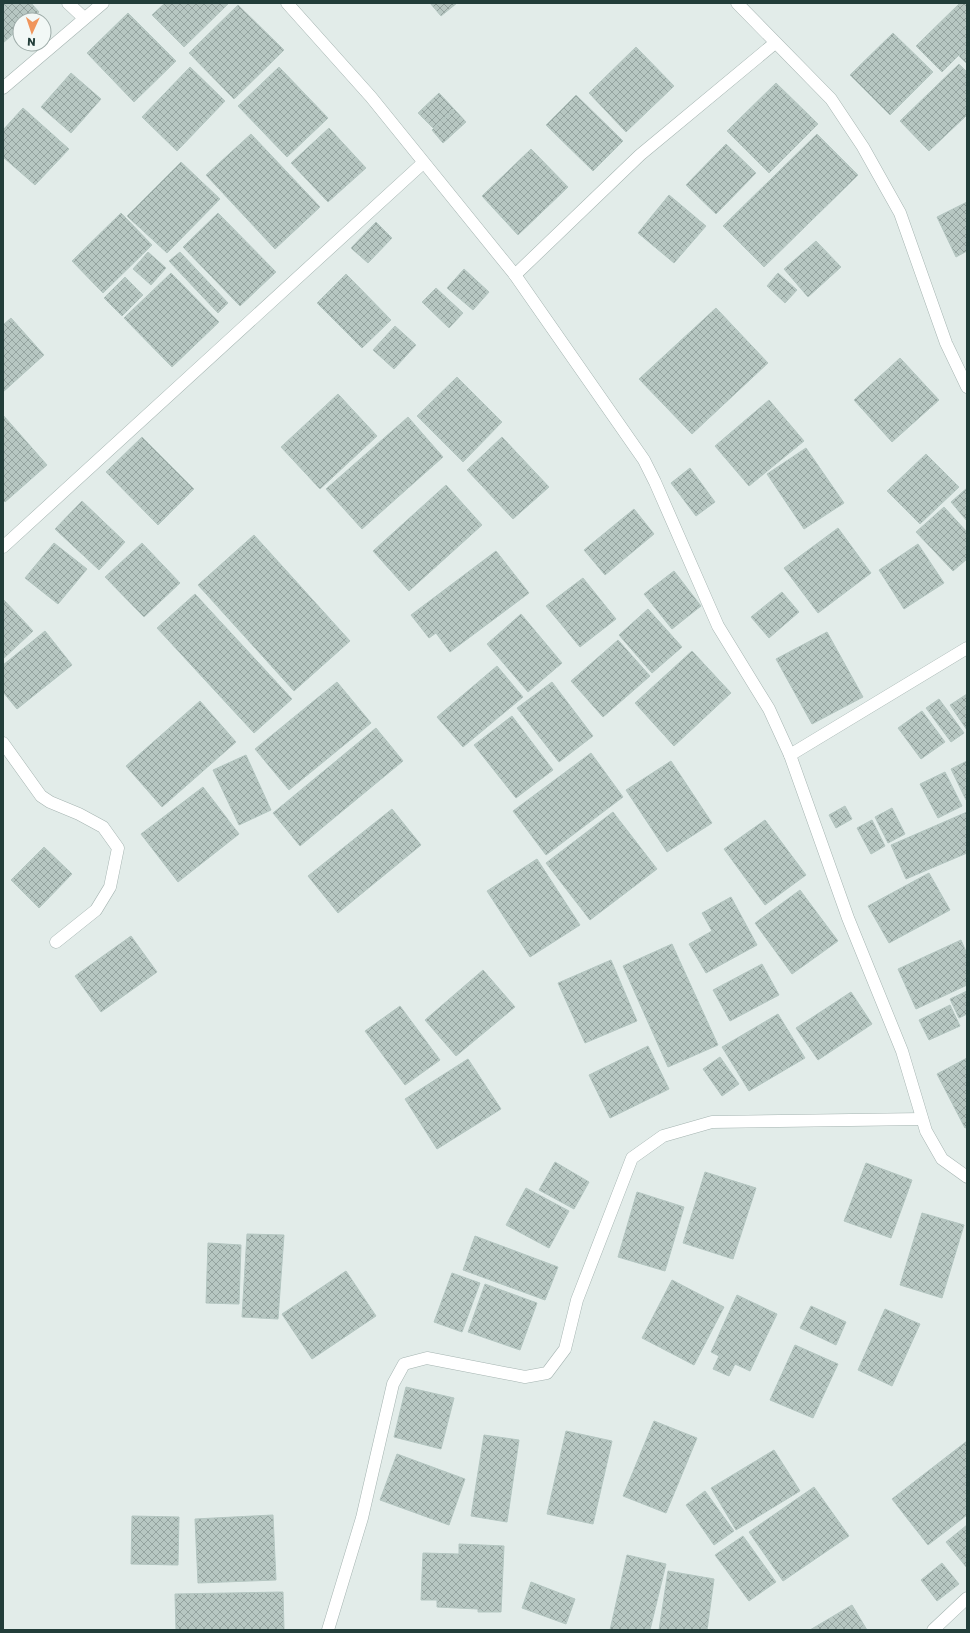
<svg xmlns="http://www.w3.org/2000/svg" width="970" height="1633" viewBox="0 0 970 1633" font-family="Poppins,sans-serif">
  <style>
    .building { fill: url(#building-cross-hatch); stroke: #b4c6c1 }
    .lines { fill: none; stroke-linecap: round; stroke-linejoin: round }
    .minor-casing { stroke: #a5b4b1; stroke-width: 13 }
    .minor { stroke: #fff; stroke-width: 12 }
  </style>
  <defs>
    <pattern id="building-cross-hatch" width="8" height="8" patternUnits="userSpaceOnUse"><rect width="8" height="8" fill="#b7c7c2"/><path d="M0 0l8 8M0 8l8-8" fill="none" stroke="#94a39f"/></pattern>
  </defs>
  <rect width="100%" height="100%" fill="#e2ece9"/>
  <g class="building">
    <polygon points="3,3 31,3 39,12 29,20 20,20 20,28 3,43"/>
    <polygon points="165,3 229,3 184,47 152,15"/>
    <polygon points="430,3 457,3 441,16"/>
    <polygon points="960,3 967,3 967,47 942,72 916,46"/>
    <polygon points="238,5 284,50 234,99 189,53"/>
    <polygon points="128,13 176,61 134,102 87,53"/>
    <polygon points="893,33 933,72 890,115 850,75"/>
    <polygon points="636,47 674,86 626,132 589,93"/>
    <polygon points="967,48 967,64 959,56"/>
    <polygon points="959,64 967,72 967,115 929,151 900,121"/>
    <polygon points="190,67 225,101 177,151 142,117"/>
    <polygon points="279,67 328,118 287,157 238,106"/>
    <polygon points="71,73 101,99 71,133 41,107"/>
    <polygon points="776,83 818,124 769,173 727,131"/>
    <polygon points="439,93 454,109 433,128 418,113"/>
    <polygon points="576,95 623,141 593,171 546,125"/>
    <polygon points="23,108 69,149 35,185 3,157 3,130"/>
    <polygon points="454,109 466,122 443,143 432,130"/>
    <polygon points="329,128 366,168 328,202 291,163"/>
    <polygon points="251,134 320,207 275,249 206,175"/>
    <polygon points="817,134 858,175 764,267 723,226"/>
    <polygon points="726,144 756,173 716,214 686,185"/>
    <polygon points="531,149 568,187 518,235 482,196"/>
    <polygon points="181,162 220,199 167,253 127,216"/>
    <polygon points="669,195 706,226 674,263 638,233"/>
    <polygon points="967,202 967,251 956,257 937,217"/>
    <polygon points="121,213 152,245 103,293 72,261"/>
    <polygon points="218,213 276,272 240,306 183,247"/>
    <polygon points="376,222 392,238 368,263 351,248"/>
    <polygon points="816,241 841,267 808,297 784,269"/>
    <polygon points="148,252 166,268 151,285 133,269"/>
    <polygon points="180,252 228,303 218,313 169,261"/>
    <polygon points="464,269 489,292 473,310 447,288"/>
    <polygon points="171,273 219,322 172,367 124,318"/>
    <polygon points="778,273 797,290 785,303 767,286"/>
    <polygon points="346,274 391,320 362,348 317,303"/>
    <polygon points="125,277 143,295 122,316 104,298"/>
    <polygon points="436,288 463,313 449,328 422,302"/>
    <polygon points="716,308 768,363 692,434 639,379"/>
    <polygon points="11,318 44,355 3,392 3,325"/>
    <polygon points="395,326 416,345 394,369 373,350"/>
    <polygon points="900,358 939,400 892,442 854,400"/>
    <polygon points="457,377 502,422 463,462 417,416"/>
    <polygon points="338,394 377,436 320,489 281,447"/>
    <polygon points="769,400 804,441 749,486 715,446"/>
    <polygon points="3,415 47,465 5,502 3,500"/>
    <polygon points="408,417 443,457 362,529 326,489"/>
    <polygon points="142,437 194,489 158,525 106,472"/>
    <polygon points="502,437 549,487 513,519 467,470"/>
    <polygon points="806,448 844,503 804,529 767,474"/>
    <polygon points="926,454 959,487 920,524 887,491"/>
    <polygon points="690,468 715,502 696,516 671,483"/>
    <polygon points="446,485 482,525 409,591 373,551"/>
    <polygon points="967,488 967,521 951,502"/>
    <polygon points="82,501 125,542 99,570 55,529"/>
    <polygon points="944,507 967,532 967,559 953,571 916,532"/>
    <polygon points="634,509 654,534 605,575 584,550"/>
    <polygon points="838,528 871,573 818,613 784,568"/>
    <polygon points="254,535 350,641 294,691 198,585"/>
    <polygon points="54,543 87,569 58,604 25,578"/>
    <polygon points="142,543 180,583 144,617 105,577"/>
    <polygon points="918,544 944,583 904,609 879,570"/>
    <polygon points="496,551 529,593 450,652 436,633 429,638 411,615"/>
    <polygon points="674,571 701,606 672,629 644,594"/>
    <polygon points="583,578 616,619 580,647 546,606"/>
    <polygon points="782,592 799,612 769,638 751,617"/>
    <polygon points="195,594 292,699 254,733 157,628"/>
    <polygon points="3,599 33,631 3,659"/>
    <polygon points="648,609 682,647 652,673 619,635"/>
    <polygon points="521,614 562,663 528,692 487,644"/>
    <polygon points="45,631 72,665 17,709 3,692 3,665"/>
    <polygon points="827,632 863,697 812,724 776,659"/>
    <polygon points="618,640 650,676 603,717 571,681"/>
    <polygon points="692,651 731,693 674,746 635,703"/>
    <polygon points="497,666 523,697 463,747 437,717"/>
    <polygon points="337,682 371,723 289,790 255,749"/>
    <polygon points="552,682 593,736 559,762 517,708"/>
    <polygon points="967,694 967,730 950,705"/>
    <polygon points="939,699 964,733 951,742 926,708"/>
    <polygon points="200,701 236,742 162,807 126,766"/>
    <polygon points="922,711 945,742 921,759 898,728"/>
    <polygon points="512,716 553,770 516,798 474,745"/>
    <polygon points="376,728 403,761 300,846 273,813"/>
    <polygon points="591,753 623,797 546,855 513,811"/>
    <polygon points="246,755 271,810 239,825 213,770"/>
    <polygon points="671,761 712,823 667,852 626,790"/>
    <polygon points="967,761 967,800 966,800 951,769"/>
    <polygon points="945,772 962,806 938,818 920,784"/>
    <polygon points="203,787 239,834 178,882 141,834"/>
    <polygon points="845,806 852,819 836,828 829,815"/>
    <polygon points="892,808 905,834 888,843 875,817"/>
    <polygon points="392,809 421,845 338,913 308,876"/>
    <polygon points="613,812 657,869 590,920 546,863"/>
    <polygon points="967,812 967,853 906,879 891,845"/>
    <polygon points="765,820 806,875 765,905 724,849"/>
    <polygon points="872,820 885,846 871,854 857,828"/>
    <polygon points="44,847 72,874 39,908 11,880"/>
    <polygon points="537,859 580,925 530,957 487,891"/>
    <polygon points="929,873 950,910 889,943 868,906"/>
    <polygon points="800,890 838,941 792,974 755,923"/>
    <polygon points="731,897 757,945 706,973 689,944 712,931 702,913"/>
    <polygon points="131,936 157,972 101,1012 75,976"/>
    <polygon points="961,940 967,954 967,985 916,1009 898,969"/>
    <polygon points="672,944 718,1045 668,1067 623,966"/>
    <polygon points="611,960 637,1021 585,1043 558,983"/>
    <polygon points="762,964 779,995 730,1021 713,990"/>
    <polygon points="483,970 515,1007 456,1056 425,1020"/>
    <polygon points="967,991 967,1014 959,1018 950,999"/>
    <polygon points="851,992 872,1024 818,1060 796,1028"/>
    <polygon points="950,1005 960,1026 929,1040 919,1020"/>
    <polygon points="400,1006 440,1060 405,1085 365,1031"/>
    <polygon points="778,1014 805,1058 749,1091 722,1047"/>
    <polygon points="648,1046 669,1089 610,1118 589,1075"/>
    <polygon points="720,1057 739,1084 722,1096 703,1069"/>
    <polygon points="967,1058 967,1127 965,1128 937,1074"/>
    <polygon points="468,1059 501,1109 437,1149 405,1099"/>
    <polygon points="555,1162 589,1182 574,1209 539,1190"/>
    <polygon points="866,1163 912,1180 891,1238 844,1221"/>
    <polygon points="705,1172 756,1188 733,1259 683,1243"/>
    <polygon points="526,1188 569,1211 549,1248 506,1225"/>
    <polygon points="637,1192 684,1207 665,1271 618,1257"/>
    <polygon points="922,1213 964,1225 942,1298 900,1285"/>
    <polygon points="247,1234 284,1235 278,1319 242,1317"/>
    <polygon points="475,1236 558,1267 545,1300 463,1270"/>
    <polygon points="208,1243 241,1245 239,1304 206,1303"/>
    <polygon points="346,1271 376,1316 312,1359 282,1314"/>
    <polygon points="452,1273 480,1283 462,1332 434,1322"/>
    <polygon points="672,1280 724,1307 694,1365 642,1338"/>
    <polygon points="485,1284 537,1303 520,1350 468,1332"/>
    <polygon points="737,1295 777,1314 750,1371 735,1364 729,1376 713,1369 719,1356 711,1352"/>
    <polygon points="811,1306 846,1322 836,1345 800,1328"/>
    <polygon points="885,1309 920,1324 892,1386 858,1370"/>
    <polygon points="795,1345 838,1364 813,1418 770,1400"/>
    <polygon points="406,1387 454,1398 441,1449 394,1437"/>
    <polygon points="654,1421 697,1438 666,1513 623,1496"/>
    <polygon points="566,1431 612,1441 593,1524 547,1514"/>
    <polygon points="484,1435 519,1440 507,1522 471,1516"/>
    <polygon points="967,1441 967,1515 928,1545 892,1499"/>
    <polygon points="774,1450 800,1491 736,1530 711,1488"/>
    <polygon points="397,1454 465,1479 449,1525 380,1500"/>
    <polygon points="814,1487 849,1536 783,1581 749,1532"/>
    <polygon points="705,1491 734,1531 714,1545 686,1505"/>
    <polygon points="273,1515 276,1580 198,1583 195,1519"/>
    <polygon points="132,1516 179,1517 178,1565 131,1564"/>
    <polygon points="967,1525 967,1568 946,1542"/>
    <polygon points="743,1536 776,1582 749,1601 715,1555"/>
    <polygon points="459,1544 504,1546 501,1612 478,1612 478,1609 437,1607 437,1600 421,1600 423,1553 459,1554"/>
    <polygon points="627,1555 666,1564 650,1630 610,1630"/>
    <polygon points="942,1563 959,1584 937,1601 921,1580"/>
    <polygon points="668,1571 714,1579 707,1630 659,1630"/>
    <polygon points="531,1582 575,1599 566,1624 522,1608"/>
    <polygon points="283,1592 284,1630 176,1630 175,1594"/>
    <polygon points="852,1605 867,1630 810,1630"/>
  </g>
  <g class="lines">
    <g class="minor-casing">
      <g id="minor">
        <polyline points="68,3 84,18"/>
        <polyline points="287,3 371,97 515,275 644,460 655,482 718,626 769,709 790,755 848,918 902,1051 926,1131 942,1159 967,1177"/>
        <polyline points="737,3 831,99 863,147 900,213 946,343 967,387"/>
        <polyline points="3,88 103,3"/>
        <polyline points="515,275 640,155 775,43"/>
        <polyline points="3,547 423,163"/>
        <polyline points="3,743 41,796 50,802 79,814 103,827 118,848 110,887 96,910 56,942"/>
        <polyline points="790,755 967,648"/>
        <polyline points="328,1630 362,1518 393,1384 404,1364 427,1358 525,1377 547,1373 565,1349 577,1300 632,1158 663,1136 712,1122 922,1119"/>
        <polyline points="933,1630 967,1598"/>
      </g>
    </g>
    <use href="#minor" class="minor"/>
  </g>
  <rect width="970" height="1633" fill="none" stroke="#223d39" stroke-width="8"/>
  <g transform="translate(32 32) rotate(183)"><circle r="19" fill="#f2f8f6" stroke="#9fadaa"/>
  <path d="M0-3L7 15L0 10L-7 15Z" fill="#f0955c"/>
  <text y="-6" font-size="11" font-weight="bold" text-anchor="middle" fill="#223d39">N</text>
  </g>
</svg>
